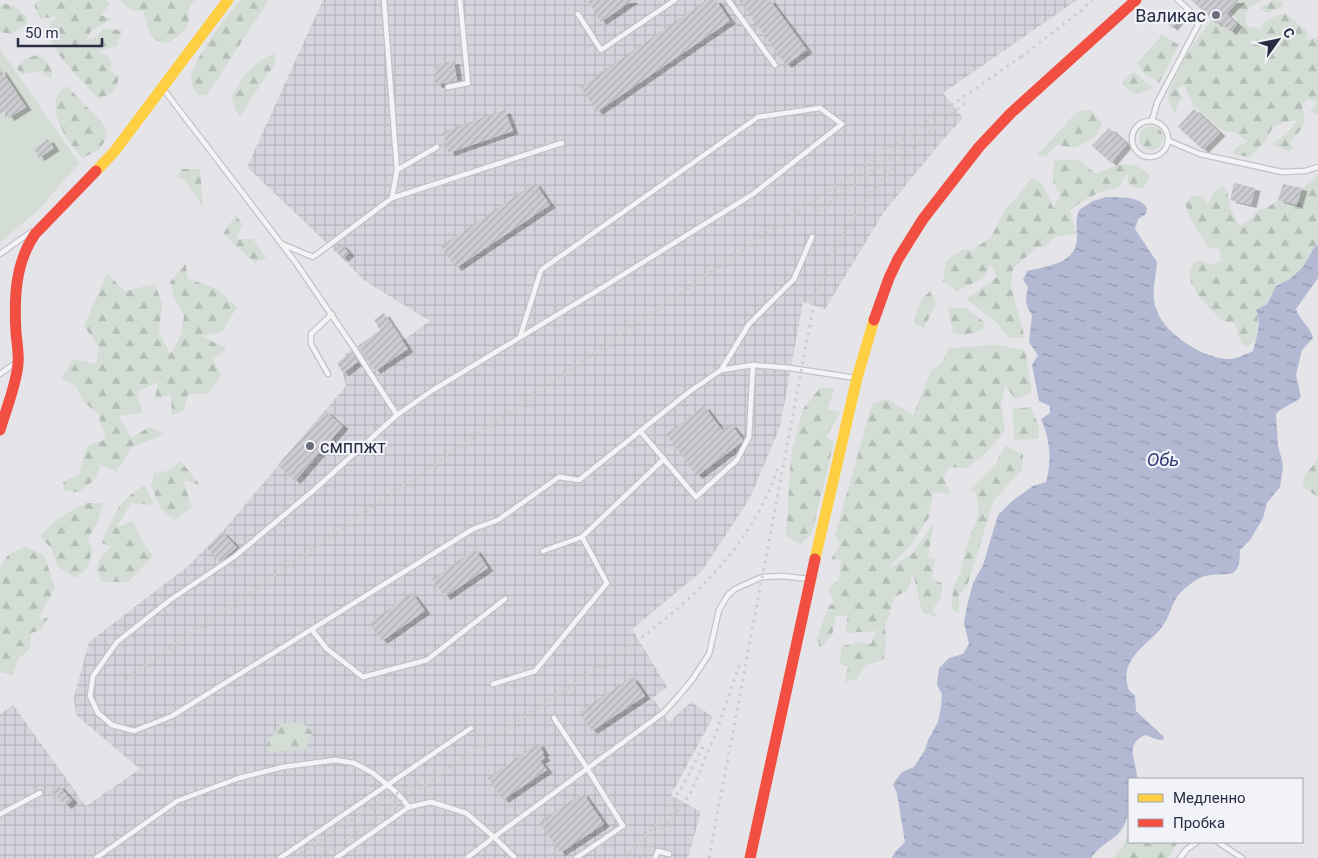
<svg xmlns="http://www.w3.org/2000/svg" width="1318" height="858" viewBox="0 0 1318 858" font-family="Roboto,sans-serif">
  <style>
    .industrial { fill: url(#industrial-grid) }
    .forest { fill: url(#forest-firs) }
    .garden { fill: #d3dcd5 }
    .water { fill: url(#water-ripples) }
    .building { fill: url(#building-hatch); filter: url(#shadow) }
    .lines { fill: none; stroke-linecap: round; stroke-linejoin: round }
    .lane-casing { stroke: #c3c3c7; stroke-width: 7 }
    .lane { stroke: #f3f4f6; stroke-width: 4.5 }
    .slow { stroke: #ffcf43; stroke-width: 11 }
    .jam { stroke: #f24e42; stroke-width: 11 }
    .rail { stroke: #cdcdd1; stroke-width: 3; stroke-dasharray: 2.5 5; stroke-linecap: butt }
    .poi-dot { fill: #6b6d7d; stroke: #f2f3f8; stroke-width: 2 }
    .labels { text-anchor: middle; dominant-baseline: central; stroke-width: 4.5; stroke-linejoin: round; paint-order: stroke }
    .poi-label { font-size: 18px; fill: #2a2c43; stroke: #f2f3f8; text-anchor: end }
    .water-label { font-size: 19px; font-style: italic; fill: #343f77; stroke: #f2f3f8 }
  </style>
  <defs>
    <pattern id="industrial-grid" width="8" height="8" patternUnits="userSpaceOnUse" patternTransform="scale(1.25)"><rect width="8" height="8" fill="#d3d4dc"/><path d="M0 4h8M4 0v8" fill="none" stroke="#b5b6be"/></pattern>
    <pattern id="forest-firs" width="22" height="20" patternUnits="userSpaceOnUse" patternTransform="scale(1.25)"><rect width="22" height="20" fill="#d3dcd5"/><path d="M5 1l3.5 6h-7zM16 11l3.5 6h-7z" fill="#b5bdb8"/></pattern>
    <pattern id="water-ripples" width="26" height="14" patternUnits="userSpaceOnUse" patternTransform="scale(1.25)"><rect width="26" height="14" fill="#b3b9d3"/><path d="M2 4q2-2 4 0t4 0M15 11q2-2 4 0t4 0" fill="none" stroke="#9297ad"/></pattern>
    <pattern id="building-hatch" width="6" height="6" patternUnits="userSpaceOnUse" patternTransform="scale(1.25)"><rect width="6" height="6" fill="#cbcbd0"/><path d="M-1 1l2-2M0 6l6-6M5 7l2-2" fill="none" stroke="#aeaeb4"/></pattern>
    <filter id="shadow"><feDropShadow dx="5.5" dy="3" stdDeviation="0" flood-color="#0004"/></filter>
  </defs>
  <rect width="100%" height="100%" fill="#e5e5e9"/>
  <polygon class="industrial" points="323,0 1077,0 943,93 963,118 941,142 884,212 825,309 803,302 780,427 750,498 702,571 632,629 667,687 653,698 669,722 691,702 713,717 671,795 701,812 688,858 0,858 0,714 13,705 86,806 140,769 76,715 74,697 89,642 187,567 222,532 346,386 342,370 337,363 346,356 345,354 358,346 375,371 407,349 402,341 430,321 365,281 329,245 247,167"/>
  <g class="forest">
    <path d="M 41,0 L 106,0 L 110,4 L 101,15 L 112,19 L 91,31 L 86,40 L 96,37 L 103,29 L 122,30 L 117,46 L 99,51 L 111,59 L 111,72 L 120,76 L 114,92 L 99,99 C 79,77 56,58 46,30 L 58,16 L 40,19 L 34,5 Z"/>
    <path d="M 121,0 L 196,0 C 184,7 192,17 186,28 C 182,34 174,39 167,43 C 146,42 149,26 143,11 C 132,11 127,9 121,0 Z"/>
    <path d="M 240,0 L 267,0 L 265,6 L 211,89 L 206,95 L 198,95 C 195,91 192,87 191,81 C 189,62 228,16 240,0 Z"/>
    <path d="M 1239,0 L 1264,0 L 1251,6 L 1245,15 L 1247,26 L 1260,29 L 1266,20 L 1285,13 L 1307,31 L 1307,40 L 1318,37 L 1318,115 L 1310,111 L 1318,102 L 1308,99 L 1302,105 C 1307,125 1303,128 1290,142 L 1293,148 L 1289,151 L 1271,144 C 1281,139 1291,130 1297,120 L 1285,122 L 1273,127 L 1265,141 L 1250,157 L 1233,154 L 1236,147 L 1248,142 L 1235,132 L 1223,131 L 1194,106 L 1184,86 L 1177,88 L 1183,99 L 1178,103 L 1175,113 L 1167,97 C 1176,74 1195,37 1212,20 L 1222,24 L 1230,32 L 1237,24 L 1237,20 L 1229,11 Z"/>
    <polygon points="1274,0 1283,2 1281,8 1267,13 1260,8"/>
    <polygon points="6,4 16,7 27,17 26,25 12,34 0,32 0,5"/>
    <polygon points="1162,35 1179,45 1159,83 1145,74 1137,63"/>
    <path d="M 274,54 L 276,58 L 273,67 L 248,103 L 245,112 L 239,116 L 234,107 L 232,95 C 242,78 254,60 274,54 Z"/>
    <path d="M 38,55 L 46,60 L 53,73 L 51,79 L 40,71 L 21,74 L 17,68 C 22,60 29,57 38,55 Z"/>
    <polygon points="1133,72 1154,88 1134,95 1121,83"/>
    <path d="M 67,86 L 104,125 L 107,137 L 100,149 L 83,158 C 67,145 40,100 67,86 Z"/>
    <polygon points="1092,110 1102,124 1096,136 1075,148 1057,145 1045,156 1037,155 1078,111"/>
    <circle cx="1151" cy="138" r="12"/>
    <path d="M 1054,160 L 1078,160 L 1096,174 C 1118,164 1131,157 1150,176 L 1143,189 L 1129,186 L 1127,173 L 1119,187 C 1100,191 1084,198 1070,211 L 1076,234 L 1055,237 L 1045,247 L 1037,247 L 1013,269 L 1011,286 L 1025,338 L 1009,338 L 995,321 L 966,299 L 997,277 L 990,263 L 984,278 L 957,291 L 943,281 L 946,261 L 962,250 L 973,250 L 991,237 L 1007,207 L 1017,197 L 1032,178 L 1043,185 L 1054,209 L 1060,194 L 1053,181 Z"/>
    <polygon points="182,169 200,169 203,207 186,182 177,176"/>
    <polygon points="1318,175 1318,245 1314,248 1303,267 1290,279 1276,286 1267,304 1256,310 1258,317 1256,340 1249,346 1243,346 1240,340 1235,323 1222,321 1199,297 1191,283 1189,270 1196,261 1202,261 1213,265 1221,260 1219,249 1208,247 1190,217 1185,204 1192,195 1203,197 1207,205 1213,194 1223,186 1227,190 1230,208 1239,226 1251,219 1258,210 1267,208 1278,200 1297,205 1302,188"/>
    <polygon points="236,215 242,224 237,239 253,239 266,258 255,263 223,234"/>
    <polygon points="186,263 187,278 217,289 237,307 222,332 202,336 227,349 213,359 221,376 208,394 188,394 184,410 172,415 171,395 155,399 158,382 137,392 142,413 119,416 131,438 149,427 165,434 132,447 116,472 101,464 95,479 80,492 65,491 63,482 79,474 87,446 106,439 98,414 83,401 76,386 62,378 73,359 96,364 99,347 84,326 107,274 125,291 155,284 162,304 159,332 170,354 181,336 184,315 175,301 170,282"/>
    <polygon points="931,290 936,303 924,328 913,323 921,300"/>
    <polygon points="948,307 965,308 984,322 983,330 964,335 953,333"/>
    <polygon points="999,345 1025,350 1032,393 1015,399 1005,385 1001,403 1005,431 985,454 966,468 949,467 944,477 950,494 933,492 929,517 912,544 887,570 914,552 934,522 928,557 935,559 932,578 943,584 940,599 933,609 938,618 922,612 913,573 908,590 895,597 885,627 886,640 884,660 866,665 857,679 845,682 848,666 839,664 842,646 859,642 871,644 877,631 845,633 848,615 836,616 832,635 820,648 817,638 829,606 834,603 828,589 839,579 841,559 830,561 840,545 835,535 872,404 887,399 913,415 931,371 941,364 949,348"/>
    <polygon points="820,388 835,388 827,409 841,412 826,436 834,442 812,533 800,545 786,536 791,456 803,409"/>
    <polygon points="1031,407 1039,427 1038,439 1014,440 1013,409"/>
    <polygon points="1005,446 1023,454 1022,470 994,500 967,586 959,595 959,613 952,610 953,587 960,574 966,548 979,512 976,492 969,490 996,463"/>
    <polygon points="1318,459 1318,497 1303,487 1305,475"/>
    <polygon points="181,461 200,485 183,480 192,507 175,520 161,509 151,486 154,473 167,471"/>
    <path d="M 145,485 L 154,505 L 131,503 L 116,528 L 133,521 L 141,540 L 153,556 L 128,582 L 102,582 C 91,565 99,560 111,547 L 102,543 C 113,515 118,501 145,485 Z"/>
    <polygon points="86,503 103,503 97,524 88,538 92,550 88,568 75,578 58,567 52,549 40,536 57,519"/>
    <polygon points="25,547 44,555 55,588 39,618 48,618 41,630 31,633 30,649 18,659 13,675 0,672 0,566 9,554"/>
    <polygon points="302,722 313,733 305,750 270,752 266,746 280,724"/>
    <polygon points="1129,832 1129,842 1178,842 1168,858 1113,858 1123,847"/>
  </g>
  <polygon class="garden" points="0,49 79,163 39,209 0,243"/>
  <path class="water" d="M 1106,197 C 1121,198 1138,195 1147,208 L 1146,214 L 1138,219 L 1135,229 L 1157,262 C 1156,278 1150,295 1157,311 C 1166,335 1205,360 1231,359 C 1238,358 1246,354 1253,351 C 1256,339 1262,322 1256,310 L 1267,304 L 1276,286 L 1290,279 L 1303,267 L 1314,248 L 1318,245 L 1318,278 L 1296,309 C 1300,321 1310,326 1313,338 L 1302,350 L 1296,375 L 1301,397 L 1298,400 L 1280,410 L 1276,414 L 1278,446 L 1282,460 L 1283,467 L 1280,487 L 1267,503 L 1263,518 L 1250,540 L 1240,550 C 1240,583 1227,571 1205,576 C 1198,578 1193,582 1188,586 C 1169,600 1174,611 1162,627 C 1149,644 1122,657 1127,683 C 1128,689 1129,692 1135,695 L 1136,711 L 1164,737 L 1163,740 L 1159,740 L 1145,735 C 1124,745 1136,759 1137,777 L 1136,779 L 1129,779 C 1129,797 1132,821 1117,835 C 1108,842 1097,849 1091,858 L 892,858 L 894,853 L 905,842 L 897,794 L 893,784 L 902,772 L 914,767 L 925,750 L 928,740 L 938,722 L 941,707 L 942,694 L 937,685 L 939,668 L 949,658 L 963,654 L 969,644 L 964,623 L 967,606 L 973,583 L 983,565 L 998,515 L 1012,501 L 1033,486 L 1046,482 C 1052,460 1050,439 1041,419 L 1050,413 L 1050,406 L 1039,401 L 1032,365 L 1038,355 L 1029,342 L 1032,315 C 1025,305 1025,299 1028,287 L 1023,280 L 1027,271 C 1047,266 1077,264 1077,237 C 1077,225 1075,222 1079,210 L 1093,201 Z"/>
  <g class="building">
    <polygon points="587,0 633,0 601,22"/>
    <polygon points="707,0 716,0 730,21 597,112 580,87"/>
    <polygon points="739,0 770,0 807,50 786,65"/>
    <polygon points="1191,0 1239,0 1226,14 1237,24 1231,32 1219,22 1217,24"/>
    <polygon points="1174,10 1181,17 1172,28 1164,20"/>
    <polygon points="454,61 457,81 436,85 434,70 439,64"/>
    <polygon points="0,68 26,107 9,118 4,111 0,114"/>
    <polygon points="1194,109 1220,133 1203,150 1178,127"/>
    <polygon points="505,110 513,131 449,153 442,132"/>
    <polygon points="1109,128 1127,144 1111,163 1092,146"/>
    <polygon points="48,139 54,148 39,158 34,149"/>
    <polygon points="535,183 550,205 456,268 441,246"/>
    <polygon points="1234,183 1255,188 1251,205 1230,200"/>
    <polygon points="1283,184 1302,188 1297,205 1278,200"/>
    <polygon points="341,244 349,253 343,259 335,250"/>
    <polygon points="384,313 408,349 375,371 358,346 380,330 374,320"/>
    <polygon points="352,352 358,362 343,373 337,363"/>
    <polygon points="704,406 722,430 731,424 743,440 741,443 697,476 666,434"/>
    <polygon points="325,411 343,426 295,481 278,465"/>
    <polygon points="222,532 237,547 220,562 207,548"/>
    <polygon points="475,549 488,568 445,597 432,579"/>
    <polygon points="412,593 425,611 382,641 369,623"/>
    <polygon points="632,677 645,696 592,731 579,712"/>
    <polygon points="538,743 544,753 542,754 545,758 540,761 547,770 503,800 488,778"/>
    <polygon points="58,785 72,800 66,806 51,791"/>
    <polygon points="583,793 604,824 560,853 539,822"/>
  </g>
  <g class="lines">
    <g class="lane-casing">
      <g id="lane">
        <polyline points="384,0 397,170 392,198"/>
        <polyline points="728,0 775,65"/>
        <polyline points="578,14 601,50 675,0"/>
        <polyline points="448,87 468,83 460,0"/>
        <polyline points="164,90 296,263 354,348 397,415"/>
        <circle cx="1150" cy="139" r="18"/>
        <polyline points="1152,121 1157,103 1198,25 1192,13 1178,0"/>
        <polyline points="1169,141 1200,154 1282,172 1305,171 1318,167"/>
        <polyline points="397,170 437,147"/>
        <polyline points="282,244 313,257 392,198 562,143"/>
        <polyline points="0,254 31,232"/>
        <polyline points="520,337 541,270 758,117 820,108 842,124 753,194 600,289 433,390 397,415 314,490 234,557 170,600 117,642 93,676 90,696 98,713 112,725 134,731 172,716 473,529 498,520 559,477 579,480 689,392 721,370 753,365 790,368 856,378"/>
        <polyline points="721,370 749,324 794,279 812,237"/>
        <polyline points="0,374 14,364"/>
        <polyline points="328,374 311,344 311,334 332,314"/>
        <polyline points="640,431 696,497 737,460 749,437 753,365"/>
        <polyline points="543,551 582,537 664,459"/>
        <polyline points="312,630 327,649 363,677 427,660 505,599"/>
        <polyline points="493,684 535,671 607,583 582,537"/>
        <polyline points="554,718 587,768 623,826 576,858"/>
        <polyline points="0,814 40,793"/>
        <polyline points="1218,842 1242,858"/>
        <polyline points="96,858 177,801 239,778 283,767 335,760 354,763 373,773 397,793 409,807"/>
        <polyline points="280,858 471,728"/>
        <polyline points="336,858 409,807 431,802 466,813 494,837 515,858"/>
        <polyline points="467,858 494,837 663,713 676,699 692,680 709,654 719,610 728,595 735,589 762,577 782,576 809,579"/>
        <polyline points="655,858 658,851 669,854"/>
        <polyline points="1180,858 1187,849 1197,842"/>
      </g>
    </g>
    <use href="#lane" class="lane"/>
    <g class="slow">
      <polyline points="96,171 114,152 228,0"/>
      <polyline points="815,559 857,378 874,320"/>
    </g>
    <g class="jam">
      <polyline points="874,320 889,278 898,259 923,219 979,147 1011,113 1136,0"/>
      <path d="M 0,430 C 6,409 16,386 18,364 C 19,354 17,343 16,333 C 14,298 15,263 35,234 L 96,171"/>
      <polyline points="750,858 815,559"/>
    </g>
    <g class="rail">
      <polyline points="1021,57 1082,10 1092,0"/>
      <polyline points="817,212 906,147"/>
      <polyline points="126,679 1025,54"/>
      <polyline points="295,858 344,824 422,779"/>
      <path d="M 320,858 C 384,813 448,769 512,725 C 614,656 737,591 778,467"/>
      <polyline points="624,858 655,826 682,787 704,745"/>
      <polyline points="639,858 661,833 691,792 716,733 741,660"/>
      <path d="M 709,858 L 815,298 C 845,210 895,160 965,103"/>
    </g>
  </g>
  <g class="poi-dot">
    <circle cx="1216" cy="15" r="5"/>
    <circle cx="310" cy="446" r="5"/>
  </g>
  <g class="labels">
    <g class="poi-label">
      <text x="1206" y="15">Валикас</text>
      <text x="320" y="446" text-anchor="start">смппжт</text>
    </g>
    <g class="water-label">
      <text x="1163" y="459">Обь</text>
    </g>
  </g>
  <rect x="1128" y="778" width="175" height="65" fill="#f2f3f8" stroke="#a2a3b0"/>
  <rect x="1138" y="794" width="25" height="8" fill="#ffcf43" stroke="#a2a3b0"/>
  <text x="1173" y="803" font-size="15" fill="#2a2c43">Медленно</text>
  <rect x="1138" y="819" width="25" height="8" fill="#f24e42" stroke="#a2a3b0"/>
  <text x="1173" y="828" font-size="15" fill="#2a2c43">Пробка</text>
  <g transform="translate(1278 40) rotate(57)" stroke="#f2f3f8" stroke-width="4" paint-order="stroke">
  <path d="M0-4L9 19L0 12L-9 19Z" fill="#2a2c43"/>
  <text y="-8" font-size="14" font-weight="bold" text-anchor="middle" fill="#2a2c43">С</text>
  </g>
  <path d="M18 38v8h84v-8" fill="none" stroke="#2a2c43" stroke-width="2.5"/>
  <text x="25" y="38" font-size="15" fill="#2a2c43" stroke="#f2f3f8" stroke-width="4" paint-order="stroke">50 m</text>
</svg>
